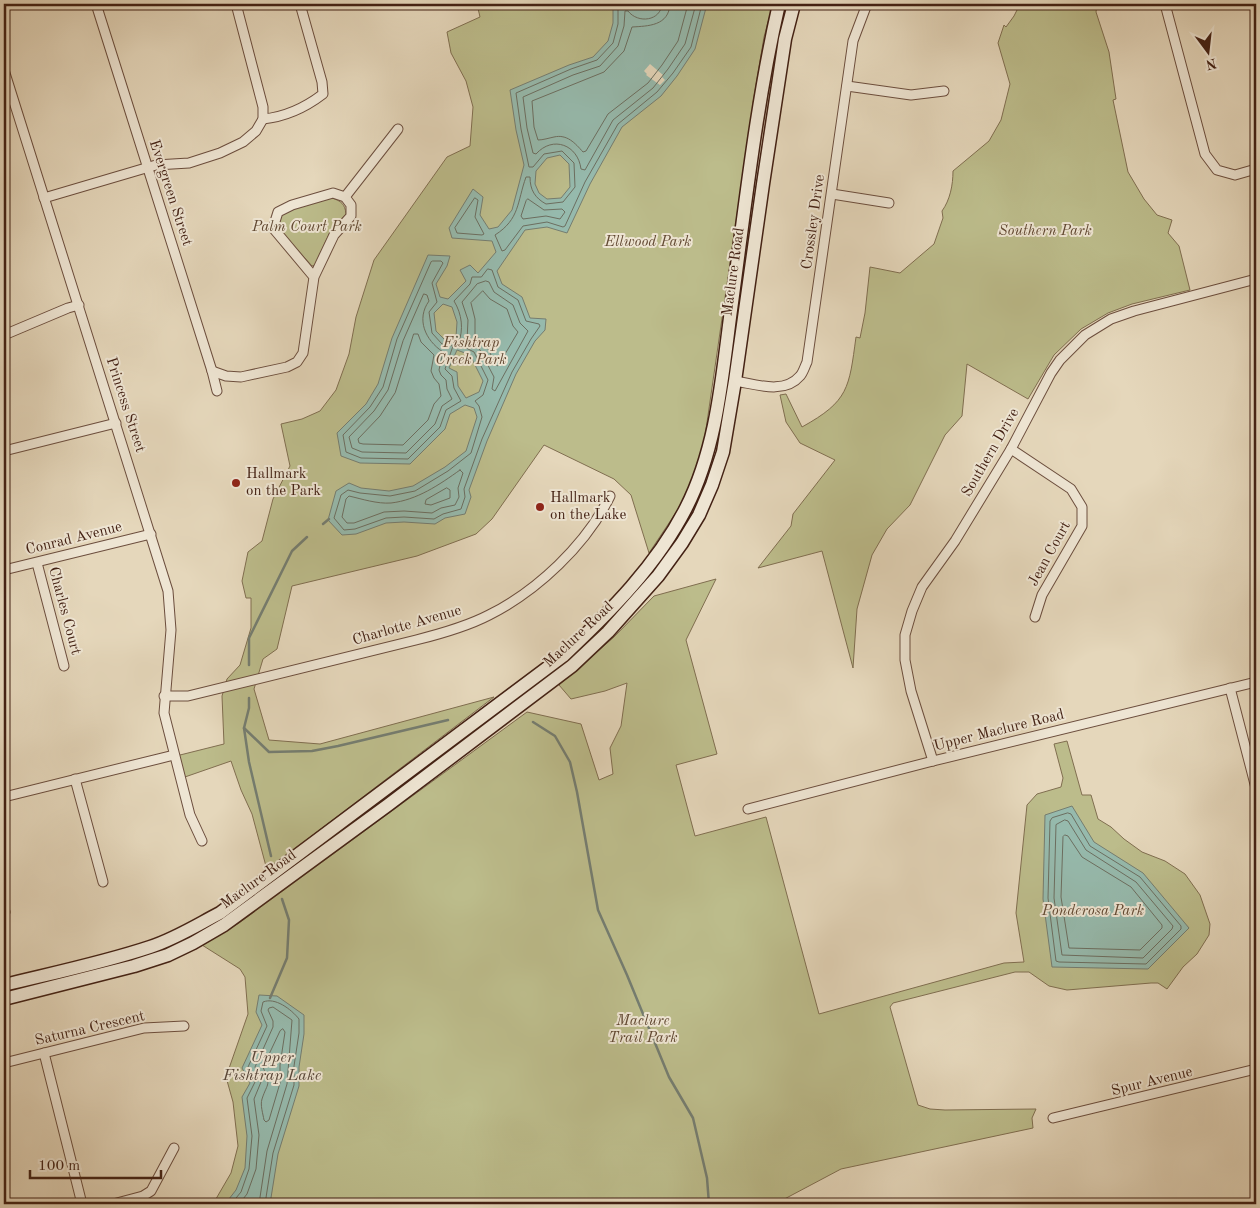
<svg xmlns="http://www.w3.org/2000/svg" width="1260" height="1208" viewBox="0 0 1260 1208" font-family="'Old Standard TT',serif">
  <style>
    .green { fill: #bcbc8b; stroke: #806e50 }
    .water { fill: #96baad; stroke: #757d70; fill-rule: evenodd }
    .pier { fill: #e5d7bb }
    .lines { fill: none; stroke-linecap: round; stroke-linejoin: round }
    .shore { stroke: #6c6e60; stroke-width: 1 }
    .stream { stroke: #757d70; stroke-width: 2.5 }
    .minor-casing { stroke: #6c4e3e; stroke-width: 11 }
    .secondary-casing { stroke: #432114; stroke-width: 15 }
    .minor { stroke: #eee5d3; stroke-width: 9 }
    .secondary { stroke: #eee5d3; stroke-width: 12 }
    .poi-dot { fill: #8f2418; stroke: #eee5d3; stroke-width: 2 }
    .labels { text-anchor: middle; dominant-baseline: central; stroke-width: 4; stroke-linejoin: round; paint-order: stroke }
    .street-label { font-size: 15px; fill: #432114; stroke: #eee5d3 }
    .park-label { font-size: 15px; font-style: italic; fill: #614832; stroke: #eee5d3 }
    .poi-label { font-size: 15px; fill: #432114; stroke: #eee5d3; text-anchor: start }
    .water-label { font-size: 16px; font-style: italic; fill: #58473a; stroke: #eee5d3 }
  </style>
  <rect width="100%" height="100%" fill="#e5d7bb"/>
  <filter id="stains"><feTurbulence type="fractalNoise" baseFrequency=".004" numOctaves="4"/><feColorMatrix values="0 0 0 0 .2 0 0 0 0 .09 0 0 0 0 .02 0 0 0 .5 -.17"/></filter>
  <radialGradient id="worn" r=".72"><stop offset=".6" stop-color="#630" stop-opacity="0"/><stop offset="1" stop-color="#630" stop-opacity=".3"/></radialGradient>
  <g class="green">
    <polygon points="477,4 773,4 764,37 753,103 755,106 750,125 704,443 696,469 683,502 649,553 631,495 614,479 544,445 492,519 476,534 417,556 292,586 277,649 263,659 254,689 269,740 320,744 494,697 267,870 252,814 241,790 231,761 182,778 176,756 224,744 222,696 227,679 240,665 251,628 251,598 246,598 242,581 248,552 262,541 273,499 290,466 281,424 302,419 320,411 336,390 349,354 356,317 374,260 447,157 470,146 473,107 466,81 451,53 447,32 480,17"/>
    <path d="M 1020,4 L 1097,4 L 1096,12 L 1109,52 L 1116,99 L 1113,100 L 1128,172 L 1144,199 L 1157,215 L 1172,220 L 1168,233 L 1179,246 L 1190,290 L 1132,304 L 1108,313 L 1081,329 L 1054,355 L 1028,399 L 967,364 L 962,416 L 945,435 L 910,505 L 887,529 L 872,555 L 857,609 L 853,668 L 822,551 L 758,568 L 791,526 L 793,514 L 835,460 L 800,443 L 786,422 L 780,395 L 786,394 L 802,427 C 849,401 849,388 856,337 L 860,338 L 865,313 L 870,267 L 900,273 L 934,244 L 943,218 L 942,211 C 950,200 953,185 953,171 L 989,141 L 1001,120 L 1010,84 L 998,43 L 1004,25 L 1006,27 L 1014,16 Z"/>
    <path d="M 332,198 C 341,201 345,204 346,214 L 330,232 L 315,265 L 312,266 L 276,226 L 281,214 L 292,208 Z"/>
    <polygon points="716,579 686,640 717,754 676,765 695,836 766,817 819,1014 1004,963 1024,962 1016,913 1027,805 1037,794 1061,787 1063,778 1054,744 1067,741 1082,795 1091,795 1098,819 1111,827 1124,839 1142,852 1165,861 1185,874 1200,895 1210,924 1209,935 1197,954 1183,967 1167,989 1158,983 1151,983 1067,990 1049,986 1029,972 1015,972 893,1003 890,1007 918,1105 930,1109 945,1110 1036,1109 1032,1118 1033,1128 841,1169 775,1204 213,1204 231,1173 238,1146 233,1102 226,1077 248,1014 245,977 240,969 202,945 239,923 527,712 581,724 599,780 613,774 610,748 621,726 627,683 605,691 571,699 559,685 614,637 654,596"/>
  </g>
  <g class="water">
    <path d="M 613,4 L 637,4 L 641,9 L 656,4 L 707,4 L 695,49 L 677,76 L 661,96 L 622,127 L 590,184 L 567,233 L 547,227 L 525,230 L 497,271 L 502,284 L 522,297 L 530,318 L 546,319 L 545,330 L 535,341 L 516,374 L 487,441 L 469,490 L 471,497 L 465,514 L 445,518 L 435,524 L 404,522 L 386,523 L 356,534 L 342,535 L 328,520 L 336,491 L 349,483 L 361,488 L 389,491 L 413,486 L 445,467 L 466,451 L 477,417 L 474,408 L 465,405 L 450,414 L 445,429 L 410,464 L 360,463 L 341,456 L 337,433 L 366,404 L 378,384 L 392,338 L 428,255 L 450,256 L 447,266 L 436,284 L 440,297 L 448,299 L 466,281 L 460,270 L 470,265 L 478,273 L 496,252 L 492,241 L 452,238 L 449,228 L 473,189 L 483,197 L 480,215 L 489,229 L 498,227 L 512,210 L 524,165 L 516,130 L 510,90 L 569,65 L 593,57 L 608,41 L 613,23 ZM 560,155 L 569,164 L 570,187 L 561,198 L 547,199 L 539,193 L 535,184 L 536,171 L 547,158 ZM 443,304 L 452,307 L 457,322 L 456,337 L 445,340 L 436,331 L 434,313 ZM 457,350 L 470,355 L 483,381 L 479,392 L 466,398 L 458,386 L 457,372 L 449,368 Z"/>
    <polygon points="1072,806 1094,842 1143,873 1189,928 1148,969 1052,967 1043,899 1045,815"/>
    <polygon points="259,995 277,996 304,1015 304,1034 299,1067 299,1086 278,1154 270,1204 225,1204 236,1190 245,1168 247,1136 242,1097 250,1083 242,1068 262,1025 256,1012"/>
  </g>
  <polygon class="pier" points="650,64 663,75 662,77 665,80 660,85 646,75 647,74 644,71"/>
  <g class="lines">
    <g class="shore">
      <path d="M 618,4 L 618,24 L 613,43 L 597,60 L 571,69 L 516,93 L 521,129 L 529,167 L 533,167 L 544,154 L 562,151 L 574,163 L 575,187 L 563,202 L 546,204 C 535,198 530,190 530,177 L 526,177 C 517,202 520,219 495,235 L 502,251 L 505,250 L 523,226 L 547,222 L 563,227 L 565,226 L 585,182 L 618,124 L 657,92 L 673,73 L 691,47 L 702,4"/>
      <path d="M 662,4 C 661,21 638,24 628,11 L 625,11 L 624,26 L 618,46 L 600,66 L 573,75 L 523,97 L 527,128 L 533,153 L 536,154 C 553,135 578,145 581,169 L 585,170 L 613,120 L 653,88 L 668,69 L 685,44 L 696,4"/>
      <path d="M 670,4 C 669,26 648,26 632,27 L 624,51 L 604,72 L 532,101 L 534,127 L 538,140 C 543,140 549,138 554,137 C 567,134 575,143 583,152 L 586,151 L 608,114 L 648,83 L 662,65 L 678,41 L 688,4"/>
      <polygon points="475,198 478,200 475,217 484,234 482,235 457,233 455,228"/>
      <polygon points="528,199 544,210 562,209 565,212 560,219 546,216 523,219 521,216 526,201"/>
      <polygon points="433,261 441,261 443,263 432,283 437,302 429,312 432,333 442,344 453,346 445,369 452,376 454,388 461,401 446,410 440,427 408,459 361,458 346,452 343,435 370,407 383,387 397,339 431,262"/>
      <path d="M 488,269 L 492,270 L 498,287 L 518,300 L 526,321 L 539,324 L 540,326 L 531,339 L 512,372 L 482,439 L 464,489 L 465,497 L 461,509 L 443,514 L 434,519 L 404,517 L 386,518 L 355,529 L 344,530 L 334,518 L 341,495 L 348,490 L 360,493 L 390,496 L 415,491 L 448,471 L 471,453 L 482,417 L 479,406 L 475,401 L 483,395 L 488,380 L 474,352 L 458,344 C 464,330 462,314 454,301 L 470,284 L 472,277 L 481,277 Z"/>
      <polygon points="486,281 489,282 494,292 513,305 520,323 528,331 495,391 492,389 494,377 480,350 476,345 467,341 468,320 462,302 477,284"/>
      <polygon points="483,291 490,299 507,309 513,326 518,332 498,366 496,365 486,345 475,335 475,319 471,303"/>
      <path d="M 424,294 L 427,295 L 429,301 C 416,319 425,340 443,352 L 439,370 L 441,375 L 446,380 L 447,389 L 452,399 L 442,406 L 435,424 L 406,453 L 362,452 L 352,448 L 349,437 L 374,411 L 388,390 L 403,341 Z"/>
      <polygon points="414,334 418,334 421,342 434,355 431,371 434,378 439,384 441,396 434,404 428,420 403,445 363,444 359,443 358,439 380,416 395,393"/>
      <path d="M 460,470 L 463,473 L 458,488 L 459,497 L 455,505 L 441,508 L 432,513 L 404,511 L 384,512 L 354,523 L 347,523 L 342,517 L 346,499 L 349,496 C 362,499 377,504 391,503 C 417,500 439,485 460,470 Z"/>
      <polygon points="447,488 450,490 450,498 431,505 425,504 426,500"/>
      <polygon points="1068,813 1071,814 1090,846 1140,877 1181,926 1181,929 1146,964 1059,962 1056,961 1048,898 1050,821 1052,818"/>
      <polygon points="1065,820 1068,821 1086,850 1136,882 1173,926 1172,929 1143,958 1062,955 1054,898 1056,825"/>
      <polygon points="1065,835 1068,836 1082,857 1131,887 1162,925 1162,928 1140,950 1069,948 1061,897 1063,837"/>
      <path d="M 283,1029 L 285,1032 L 280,1065 L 280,1083 L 269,1120 L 266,1122 L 264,1120 C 263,1114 260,1105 262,1099 C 268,1081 271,1087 263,1067 L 280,1031 Z"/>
      <path d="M 231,1204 L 241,1192 L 249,1169 L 252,1136 L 247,1098 L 255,1082 L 248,1067 L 267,1026 L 261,1011 L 263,1002 C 275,997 291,1009 299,1019 L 299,1033 L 294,1066 L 294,1085 L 273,1153 L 265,1204"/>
      <polyline points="239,1204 247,1194 256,1169 259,1135 254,1099 261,1082 255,1067 273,1027 273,1021 268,1010 269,1008 273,1007 292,1020 287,1084 267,1151 259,1204"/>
    </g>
    <g class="stream">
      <polyline points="323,524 329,519"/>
      <polyline points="249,665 249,638 292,551 307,537"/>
      <polyline points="249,698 249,708 244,728 249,762 271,856"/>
      <polyline points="533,722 555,736 570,762 577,792 598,910 627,975 669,1077 693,1118 707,1178 709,1204"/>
      <polyline points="244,728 269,752 312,751 338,746 448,720"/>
      <polyline points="270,998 287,958 289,920 282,899"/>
    </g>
    <g class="minor-casing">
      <g id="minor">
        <polyline points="96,4 212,371 217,391"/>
        <polyline points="1165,4 1205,154 1217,170 1235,175 1256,169"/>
        <polyline points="4,70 168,591 171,630 164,713 190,815 202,841"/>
        <polyline points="847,86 911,95 944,91"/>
        <path d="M 263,119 C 284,117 306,107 323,94 L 322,82 L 300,4"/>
        <polyline points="832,194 889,203"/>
        <polyline points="345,197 398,129"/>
        <polyline points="44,198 156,165 189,163 220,153 243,142 256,131 263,119 263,107 236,4"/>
        <polyline points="4,335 68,308 79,305"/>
        <polyline points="212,371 226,376 241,377 287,367 297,362 303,353 314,277 334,235 351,216 351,205 345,197 333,193 292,205 278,212 273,228 314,277"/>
        <path d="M 735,381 C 755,384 784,395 800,376 C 803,373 805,366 807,362 L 853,41 L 867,4"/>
        <polyline points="1011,449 1071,489 1082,507 1082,526 1042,595 1035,617"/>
        <polyline points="4,451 116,423"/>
        <polyline points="37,563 64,666"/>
        <polyline points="4,570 151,534"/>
        <polyline points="1230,688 1256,788"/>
        <path d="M 164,696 L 188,696 L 416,640 C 440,634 466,627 489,615 C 537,591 586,545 610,496"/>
        <polyline points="933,761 911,691 905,660 905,635 912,611 922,587 955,541 1011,449 1051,373 1060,360 1085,335 1111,319 1134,311 1256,279"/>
        <polyline points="75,779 103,882"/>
        <polyline points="4,797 174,755"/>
        <polyline points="748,809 933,761 1256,682"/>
        <polyline points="4,908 5,912"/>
        <polyline points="44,1053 82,1204"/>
        <polyline points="4,1063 144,1028 184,1026"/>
        <polyline points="1053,1118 1256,1069"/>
        <polyline points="113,1204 143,1196 151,1191 174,1148"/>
      </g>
    </g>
    <g class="secondary-casing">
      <g id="secondary">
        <path d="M 4,985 C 53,973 102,963 150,947 C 175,939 197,925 220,913 L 563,656 C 610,612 657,565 686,508 C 717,447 722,377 731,310 C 745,208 756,104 779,4"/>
        <polyline points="4,999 134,966 168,955 193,943 224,925 388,805 572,666 608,632 658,576 682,543 699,515 712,485 723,452 735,381 763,184 785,39 794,4"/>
      </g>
    </g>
    <use href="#minor" class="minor"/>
    <use href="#secondary" class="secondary"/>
  </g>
  <g class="poi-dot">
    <circle cx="236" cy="483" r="5"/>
    <circle cx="540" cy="507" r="5"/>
  </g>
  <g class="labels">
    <g class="street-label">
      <text transform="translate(170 193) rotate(72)">Evergreen Street</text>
      <text transform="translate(814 222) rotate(-82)">Crossley Drive</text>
      <text transform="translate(734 272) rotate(-82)">Maclure Road</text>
      <text transform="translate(125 405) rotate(72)">Princess Street</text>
      <text transform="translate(991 453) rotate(-60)">Southern Drive</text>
      <text transform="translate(74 539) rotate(-14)">Conrad Avenue</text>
      <text transform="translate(1050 554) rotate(-61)">Jean Court</text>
      <text transform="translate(64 611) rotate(75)">Charles Court</text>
      <text transform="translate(407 626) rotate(-16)">Charlotte Avenue</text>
      <text transform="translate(579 635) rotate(-43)">Maclure Road</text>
      <text transform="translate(999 731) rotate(-14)">Upper Maclure Road</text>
      <text transform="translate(259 880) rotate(-36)">Maclure Road</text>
      <text transform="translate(90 1029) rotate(-13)">Saturna Crescent</text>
      <text transform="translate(1152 1082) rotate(-14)">Spur Avenue</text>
    </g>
    <g class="park-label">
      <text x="307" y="227">Palm Court Park</text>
      <text x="1045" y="231">Southern Park</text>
      <text x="648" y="242">Ellwood Park</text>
      <text x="471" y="343">Fishtrap<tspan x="471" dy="17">Creek Park</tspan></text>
      <text x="1093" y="911">Ponderosa Park</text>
      <text x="643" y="1021">Maclure<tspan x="643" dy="17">Trail Park</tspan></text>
    </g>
    <g class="poi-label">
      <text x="246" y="474">Hallmark<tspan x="246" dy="17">on the Park</tspan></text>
      <text x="550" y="498">Hallmark<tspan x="550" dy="17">on the Lake</tspan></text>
    </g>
    <g class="water-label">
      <text x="272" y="1058">Upper<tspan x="272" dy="18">Fishtrap Lake</tspan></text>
    </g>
  </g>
  <rect width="1260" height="1208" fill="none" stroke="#e5d7bb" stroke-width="20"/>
  <rect x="5" y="5" width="1250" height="1198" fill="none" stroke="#432114" stroke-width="2.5"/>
  <rect x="10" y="10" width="1240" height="1188" fill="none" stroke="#432114"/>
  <g transform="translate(1208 52) rotate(165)" stroke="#eee5d3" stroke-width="4" paint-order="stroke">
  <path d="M0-4L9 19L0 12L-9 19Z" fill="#432114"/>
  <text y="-8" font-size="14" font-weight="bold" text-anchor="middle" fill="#432114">N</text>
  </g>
  <path d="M30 1170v8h131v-8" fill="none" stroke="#432114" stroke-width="2.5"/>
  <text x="38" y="1170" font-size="15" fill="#432114" stroke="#eee5d3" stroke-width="4" paint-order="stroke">100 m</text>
  <rect width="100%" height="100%" filter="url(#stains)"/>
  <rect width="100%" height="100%" fill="url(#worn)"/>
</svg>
